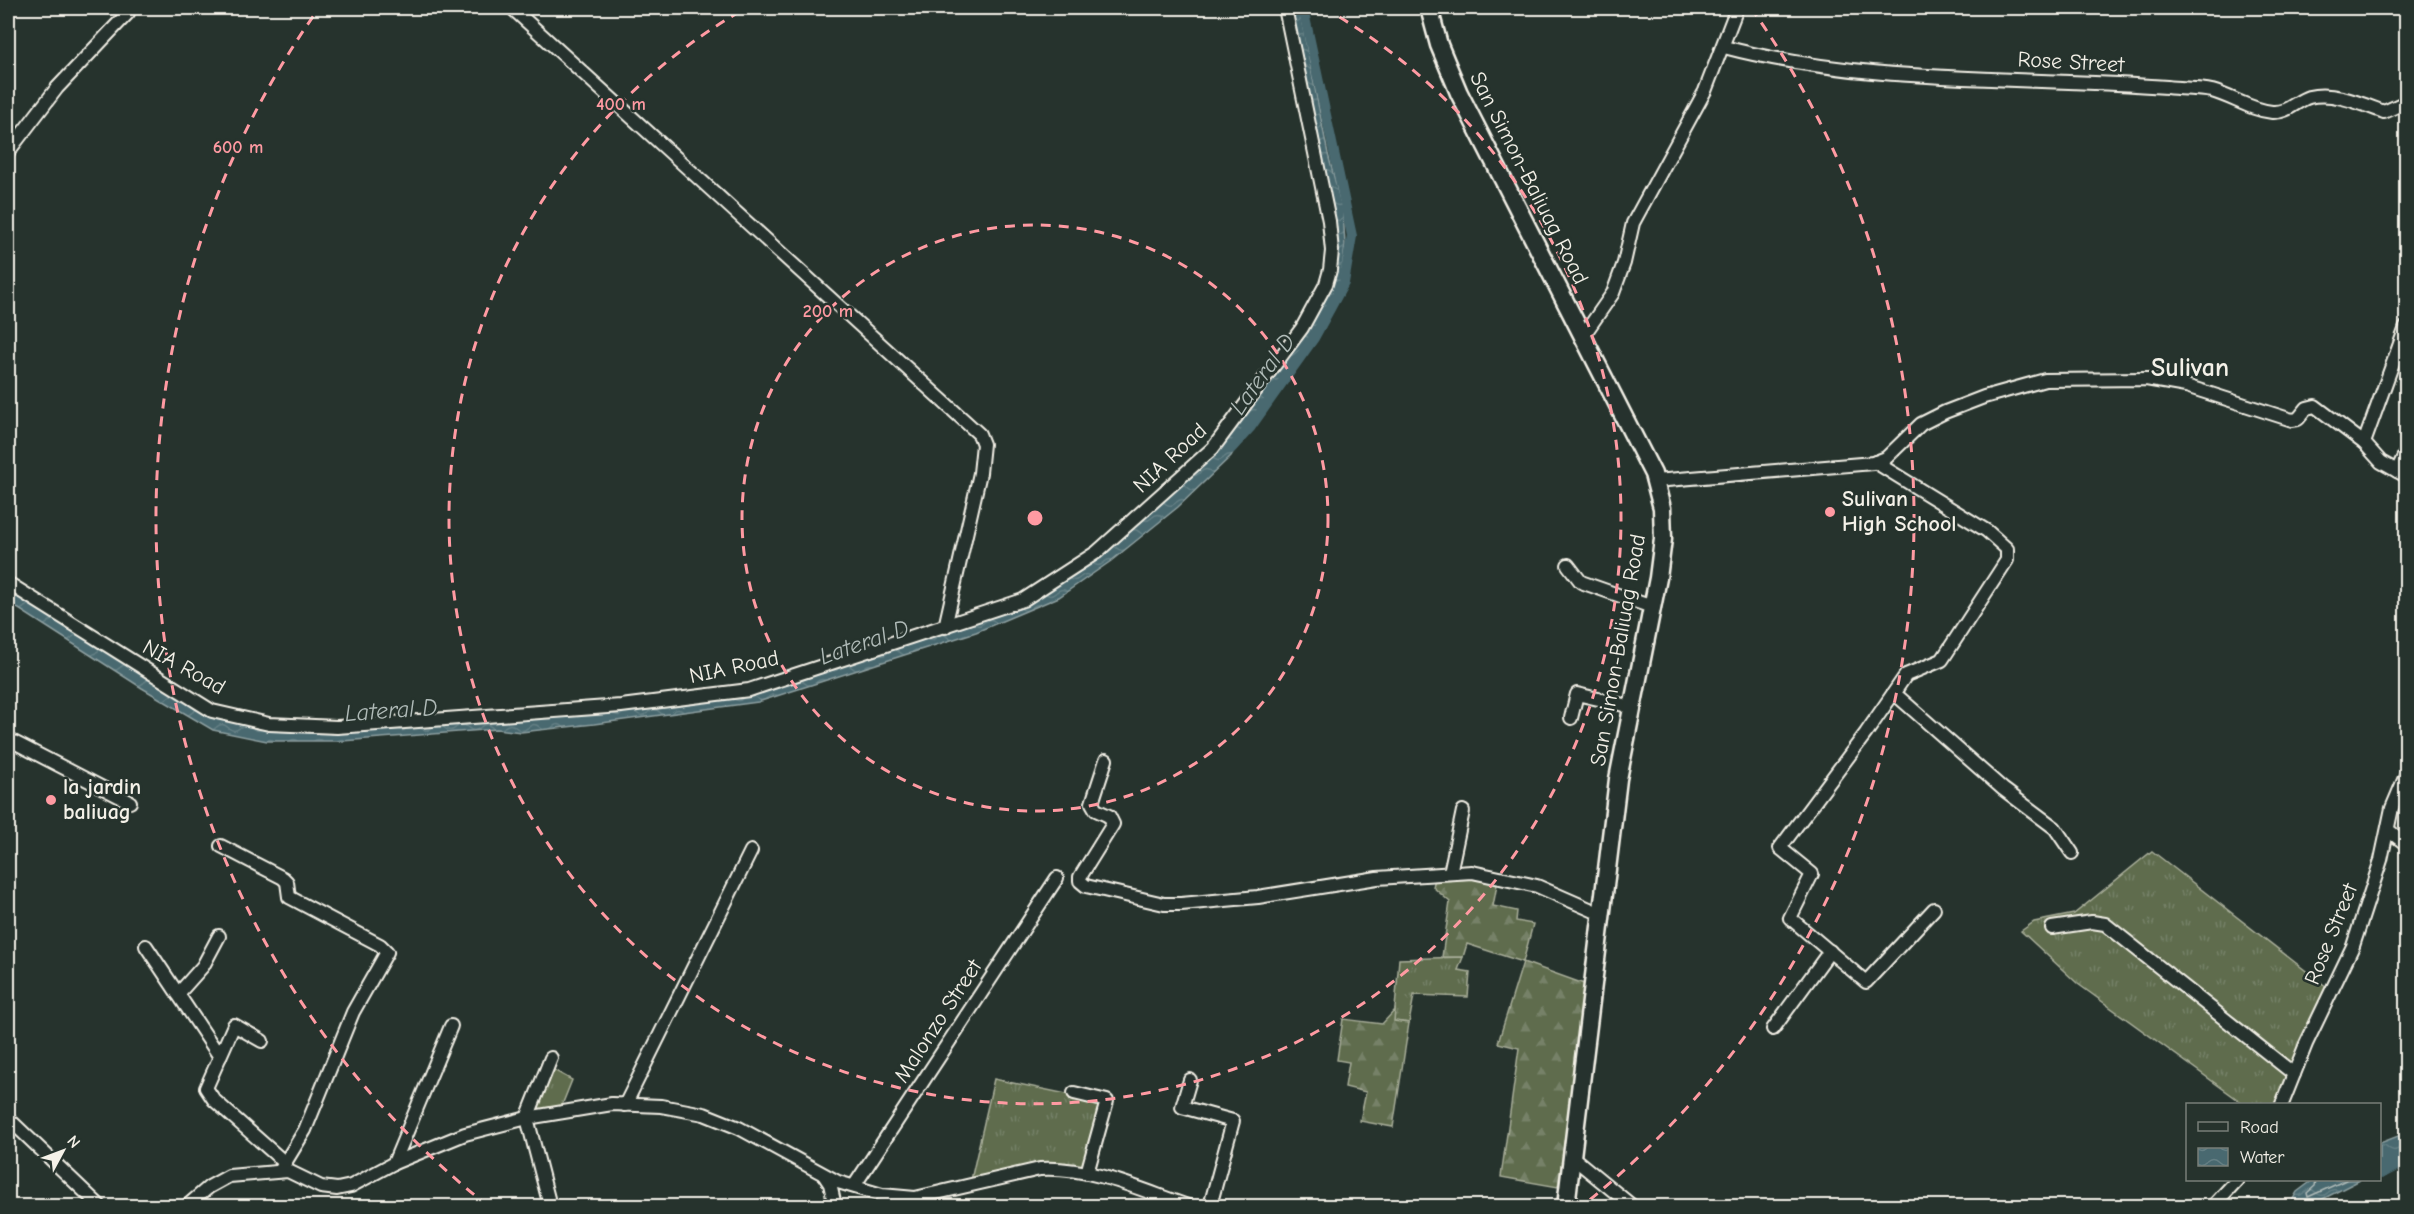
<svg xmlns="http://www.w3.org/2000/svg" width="2414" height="1214" viewBox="0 0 2414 1214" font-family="'Comic Neue',sans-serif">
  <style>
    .grass { fill: url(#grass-tufts); stroke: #a9ae9a; stroke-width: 1.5 }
    .forest { fill: url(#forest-firs); stroke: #a9ae9a; stroke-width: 1.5 }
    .water { fill: url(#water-waves); stroke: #8d9fa0; stroke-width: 1.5 }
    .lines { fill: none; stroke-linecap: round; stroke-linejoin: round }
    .shore { stroke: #b0bbb8; stroke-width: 1.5 }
    .canal { stroke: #496970; stroke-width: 10 }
    .river { stroke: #496970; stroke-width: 18 }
    .street-casing { stroke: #f4f1e8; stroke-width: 16 }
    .secondary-casing { stroke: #f4f1e8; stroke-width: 21 }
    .street { stroke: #26332d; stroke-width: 12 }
    .secondary { stroke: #26332d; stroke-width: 16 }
    .ring { fill: none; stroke: #ff9aa2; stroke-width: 3; stroke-dasharray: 10 8 }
    .poi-dot { fill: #ff9aa2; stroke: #26332d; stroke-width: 2 }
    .labels { text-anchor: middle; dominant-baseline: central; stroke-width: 5; stroke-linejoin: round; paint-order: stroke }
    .street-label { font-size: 22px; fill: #f4f1e8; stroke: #26332d }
    .poi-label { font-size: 22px; font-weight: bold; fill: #f4f1e8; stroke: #26332d; text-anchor: start }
    .water-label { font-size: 24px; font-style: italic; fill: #b0bbb8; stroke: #26332d }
    .quarter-label { font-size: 26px; font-weight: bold; fill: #f4f1e8; stroke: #26332d }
    .centre { fill: #ff9aa2; stroke: #26332d; stroke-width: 3 }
    .ring-label { font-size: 18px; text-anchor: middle; font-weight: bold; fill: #ff9aa2; stroke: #26332d; stroke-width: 5; stroke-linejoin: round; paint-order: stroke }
  </style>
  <defs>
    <pattern id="grass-tufts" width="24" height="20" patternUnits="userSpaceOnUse" patternTransform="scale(1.5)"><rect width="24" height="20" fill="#5e6c4d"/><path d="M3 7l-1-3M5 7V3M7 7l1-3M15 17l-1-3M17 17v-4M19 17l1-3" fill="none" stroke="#768167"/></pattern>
    <pattern id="forest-firs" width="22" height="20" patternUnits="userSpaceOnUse" patternTransform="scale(1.5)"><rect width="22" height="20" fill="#5e6c4d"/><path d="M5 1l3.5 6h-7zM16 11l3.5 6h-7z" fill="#768167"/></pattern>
    <pattern id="water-waves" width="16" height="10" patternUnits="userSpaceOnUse" patternTransform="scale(1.5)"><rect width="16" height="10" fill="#496970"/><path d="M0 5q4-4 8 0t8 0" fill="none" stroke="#647f84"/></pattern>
  </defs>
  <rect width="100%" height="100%" fill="#26332d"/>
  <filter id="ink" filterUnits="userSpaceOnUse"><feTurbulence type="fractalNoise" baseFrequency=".0167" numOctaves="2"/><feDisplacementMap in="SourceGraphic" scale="12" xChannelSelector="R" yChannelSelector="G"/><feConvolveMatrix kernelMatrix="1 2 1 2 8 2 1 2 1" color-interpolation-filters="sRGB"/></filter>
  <g filter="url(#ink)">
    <g class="grass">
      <polygon points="2152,851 2328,988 2292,1067 2108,922 2092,926 2104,928 2289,1076 2278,1104 2244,1104 2078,984 2021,931 2034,922 2074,914"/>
      <polygon points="1463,957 1458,970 1470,972 1468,997 1414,995 1409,1023 1394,1021 1399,959"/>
      <polygon points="550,1068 572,1080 562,1105 531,1112"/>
      <polygon points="994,1079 1105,1102 1083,1167 971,1180"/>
    </g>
    <g class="forest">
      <polygon points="1472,875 1498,879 1493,906 1517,911 1516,921 1533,924 1523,962 1587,985 1558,1187 1501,1177 1519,1048 1498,1043 1523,962 1467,944 1463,957 1442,957 1450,902 1433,887 1435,878"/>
      <polygon points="1395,1010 1394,1021 1409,1023 1393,1127 1360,1121 1366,1092 1345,1087 1349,1062 1337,1060 1343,1019 1382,1024"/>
    </g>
    <g class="water">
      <polygon points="1289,8 1299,8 1328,154 1343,211 1345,245 1341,280 1314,335 1244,433 1231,456 1178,507 1111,561 1059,597 976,632 758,702 594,724 521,732 497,729 342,741 267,741 213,730 142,688 8,602 8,589 210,717 273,728 727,697 1026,602 1215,450 1333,271"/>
      <polygon points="2406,1133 2406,1157 2380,1170 2380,1143"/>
      <polygon points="2313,1180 2360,1180 2309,1206 2289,1206 2297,1192"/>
    </g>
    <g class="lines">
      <polyline class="shore" points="2316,1180 2315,1186 2307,1193 2308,1197 2346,1180"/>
      <polyline class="canal" points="1231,449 1250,428 1314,338 1344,283 1352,236 1303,8"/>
      <polyline class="river" points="2380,1170 2406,1156"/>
      <g class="street-casing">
        <g id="street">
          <polyline points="512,8 979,434 983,444 980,473 945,627"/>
          <path d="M 1724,47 C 1868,85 2019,76 2167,87 C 2181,89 2198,88 2212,91 C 2233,97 2251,110 2272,112 C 2288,113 2296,101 2309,97 C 2333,91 2362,104 2384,112 L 2406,102"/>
          <polyline points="8,152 57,88 128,13 127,8"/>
          <polyline points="1583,336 1613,293 1624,263 1633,223 1705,91 1737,8"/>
          <polyline points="2364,443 2406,327"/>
          <polyline points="1875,462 1987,531 2007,549 2007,560 1942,660 1906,675 1866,733 1780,848 1812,874 1790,918 1866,982 1934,909"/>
          <polyline points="2397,471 2406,452"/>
          <polyline points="1655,481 1873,463 1886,458 1921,424 1945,412 1984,397 2045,380 2146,379 2186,386 2292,420 2298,419 2307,408 2315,406 2364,443 2381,462 2406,476"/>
          <polyline points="1568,565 1581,582 1652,607"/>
          <polyline points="8,583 212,711 269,724 337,727 621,706 749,690 1023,600 1097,552 1213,448 1302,328 1326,284 1330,270 1332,251 1329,221 1285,8"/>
          <polyline points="1894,693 2003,789 2055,828 2072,853"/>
          <polyline points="1571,718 1577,694 1632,707"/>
          <polyline points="8,739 130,802"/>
          <polyline points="1106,760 1092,803 1096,810 1109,816 1113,824 1080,877 1080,881 1086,886 1164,904 1181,904 1258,897 1377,878 1472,872 1537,886 1601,914"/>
          <polyline points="2388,830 2406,844"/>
          <polyline points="221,846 283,878 287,882 289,897 380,945 387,952 353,1012 305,1130 280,1171"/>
          <polyline points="1450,873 1463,811"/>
          <polyline points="2052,928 2092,922 2105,924 2294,1074"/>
          <polyline points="146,946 220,1057"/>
          <polyline points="178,994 203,966 219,936"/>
          <polyline points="1773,1029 1830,951"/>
          <polyline points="262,1041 234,1025 206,1088 214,1100 284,1162"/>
          <polyline points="1190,1080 1182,1107 1233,1121 1210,1206"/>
          <polyline points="1074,1093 1107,1101 1087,1173"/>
          <polyline points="2282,1104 2306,1044 2353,946 2381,860 2392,808 2406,775"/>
          <polyline points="625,1105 751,851"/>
          <polyline points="13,1123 100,1206"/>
          <polyline points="1571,1156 1632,1206"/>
          <polyline points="394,1163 451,1026"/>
          <polyline points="824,1175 830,1184 835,1206"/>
          <polyline points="854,1186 1057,878"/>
          <path d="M 187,1206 L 209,1187 L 229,1176 L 288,1171 L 321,1187 L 337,1189 L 351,1186 L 394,1163 L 465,1134 L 527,1118 L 612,1104 L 661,1106 L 704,1114 L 739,1128 L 838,1182 L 882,1195 L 915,1198 L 1040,1169 C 1091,1166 1141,1190 1188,1206"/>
          <polyline points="550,1206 527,1118 551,1058"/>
          <polyline points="2213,1206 2237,1180"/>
        </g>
      </g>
      <g class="secondary-casing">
        <polyline id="secondary" points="1429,8 1439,45 1459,93 1653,474 1662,508 1663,539 1658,578 1618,779 1566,1206"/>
      </g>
      <use href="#street" class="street"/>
      <use href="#secondary" class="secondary"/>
    </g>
  </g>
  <g class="ring">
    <circle cx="1035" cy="518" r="293"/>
    <path d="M1324 8A586 586 0 1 1 746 8"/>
    <path d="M488 1206A879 879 0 0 1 319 8M1751 8A879 879 0 0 1 1582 1206"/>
  </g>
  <g class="poi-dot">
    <circle cx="1830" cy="512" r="6"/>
    <circle cx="51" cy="800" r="6"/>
  </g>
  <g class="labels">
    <g class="street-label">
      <text transform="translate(2071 62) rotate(3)">Rose Street</text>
      <text transform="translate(1529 178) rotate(63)">San Simon-Baliuag Road</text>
      <text transform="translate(1170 458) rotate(-43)">NIA Road</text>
      <text transform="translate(1618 650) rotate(-80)">San Simon-Baliuag Road</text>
      <text transform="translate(184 667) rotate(29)">NIA Road</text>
      <text transform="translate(734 667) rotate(-12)">NIA Road</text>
      <text transform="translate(2331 934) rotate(-68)">Rose Street</text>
      <text transform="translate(938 1021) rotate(-57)">Malonzo Street</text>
    </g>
    <g class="poi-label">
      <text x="1842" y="499">Sulivan<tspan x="1842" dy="25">High School</tspan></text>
      <text x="63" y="787">la jardin<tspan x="63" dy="25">baliuag</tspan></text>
    </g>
    <g class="water-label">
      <text transform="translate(1262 374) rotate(-54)">Lateral D</text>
      <text transform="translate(864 642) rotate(-19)">Lateral D</text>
      <text transform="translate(391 710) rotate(-4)">Lateral D</text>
    </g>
    <g class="quarter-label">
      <text x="2190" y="368">Sulivan</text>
    </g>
  </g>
  <circle cx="1035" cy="518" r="9" class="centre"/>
  <g class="ring-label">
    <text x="621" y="110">400 m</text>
    <text x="238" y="153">600 m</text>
    <text x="828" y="317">200 m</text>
  </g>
  <rect width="2414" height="1214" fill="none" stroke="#26332d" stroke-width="30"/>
  <rect x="15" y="15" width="2384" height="1184" fill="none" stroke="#f4f1e8" stroke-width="2" filter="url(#ink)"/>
  <rect x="2186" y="1103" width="195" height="78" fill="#26332d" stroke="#787f78" stroke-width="1.5"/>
  <rect x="2198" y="1122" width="30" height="9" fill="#26332d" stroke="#787f78" stroke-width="1.5"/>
  <text x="2240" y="1133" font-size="18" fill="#f4f1e8">Road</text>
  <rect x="2198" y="1148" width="30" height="18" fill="url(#water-waves)" stroke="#787f78" stroke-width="1.5"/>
  <text x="2240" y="1163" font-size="18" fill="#f4f1e8">Water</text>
  <g transform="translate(63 1151) rotate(49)" stroke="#26332d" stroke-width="4.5" paint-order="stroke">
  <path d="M0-4.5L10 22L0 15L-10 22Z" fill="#f4f1e8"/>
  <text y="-9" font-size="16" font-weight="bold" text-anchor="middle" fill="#f4f1e8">N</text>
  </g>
</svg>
